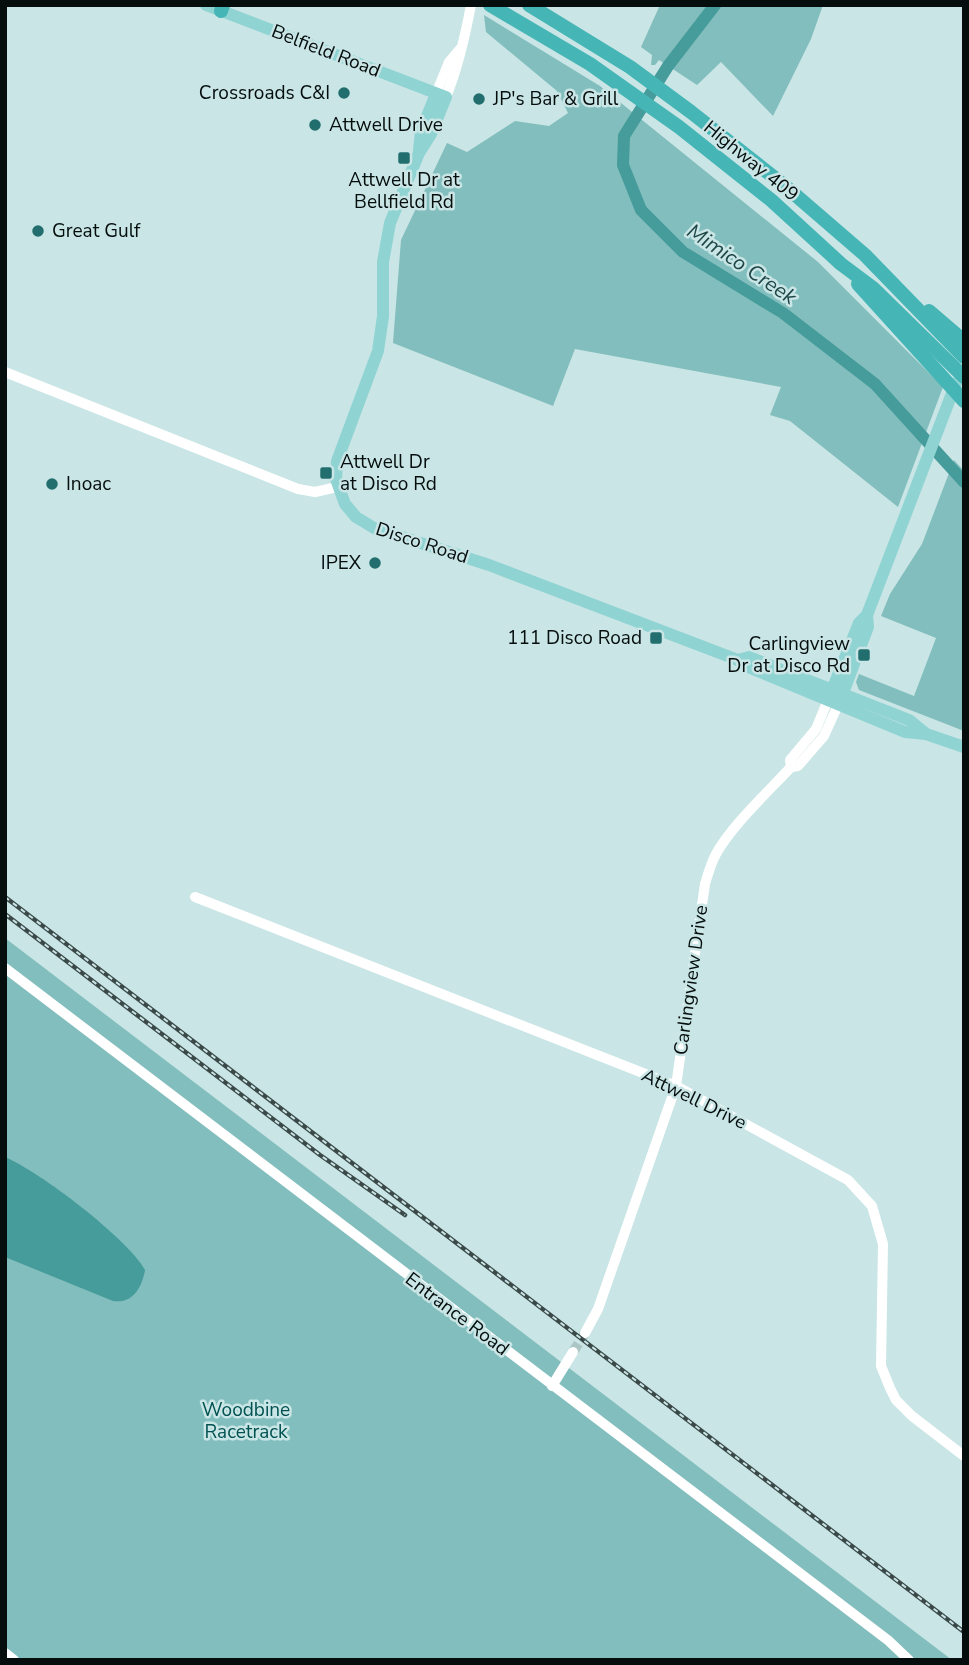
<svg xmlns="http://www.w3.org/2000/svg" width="969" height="1665" viewBox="0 0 969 1665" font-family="'Nunito Sans',sans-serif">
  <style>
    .green { fill: #82bebd }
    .water { fill: #469b9b }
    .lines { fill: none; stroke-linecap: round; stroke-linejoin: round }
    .river { stroke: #469b9b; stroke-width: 12 }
    .minor-tunnel { stroke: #acc5c5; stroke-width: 10; stroke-dasharray: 10 5; stroke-linecap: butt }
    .minor { stroke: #fff; stroke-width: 10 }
    .major { stroke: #90d3d3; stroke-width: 12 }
    .highway { stroke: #46b5b6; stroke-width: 14 }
    .rail-casing { stroke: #3b4949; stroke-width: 4.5 }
    .rail { stroke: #c9e5e5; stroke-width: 2; stroke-dasharray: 5; stroke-linecap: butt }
    .poi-dot { fill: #226e6f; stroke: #c9e5e5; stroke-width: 2.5 }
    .labels { text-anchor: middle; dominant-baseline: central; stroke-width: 5; stroke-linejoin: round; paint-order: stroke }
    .street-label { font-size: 19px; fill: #050d0d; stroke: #c9e5e5 }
    .poi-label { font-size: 19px; fill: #050d0d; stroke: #c9e5e5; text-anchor: start }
    .park-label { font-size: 19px; fill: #025252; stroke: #c9e5e5 }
    .water-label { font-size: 21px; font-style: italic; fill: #1e4646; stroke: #c9e5e5 }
  </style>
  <rect width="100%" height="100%" fill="#c9e5e5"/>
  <g class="green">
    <polygon points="660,5 823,5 811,39 773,116 721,62 697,85 659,60 655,65 651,65 652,55 641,47"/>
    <polygon points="484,15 600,86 818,262 943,387 898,507 790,421 770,415 781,387 575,349 553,406 393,343 401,240 447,143 467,152 515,121 549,126 568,113 557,91 486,32"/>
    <polygon points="954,460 964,471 964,731 859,690 856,682 859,674 914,696 936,638 881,616 890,594 922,544"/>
    <polygon points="5,938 952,1660 5,1660"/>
  </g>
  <path class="water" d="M 5,1157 C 40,1172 127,1238 145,1270 C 142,1287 133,1304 113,1301 L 5,1257 Z"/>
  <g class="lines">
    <polyline class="river" points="715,5 668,66 624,136 623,165 641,210 683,252 783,313 875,384 964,482"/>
    <polyline class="minor-tunnel" points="573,1352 585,1333"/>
    <g class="minor">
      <polyline points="436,94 449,62 460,49"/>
      <path d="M 446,97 C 458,68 465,37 471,5"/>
      <polyline points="5,372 298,489 315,492 337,487"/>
      <polyline points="791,767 790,760 816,729 828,700"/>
      <polyline points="195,897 676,1086 848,1180 872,1206 883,1244 881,1366 890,1388 896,1400 912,1416 964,1456"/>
      <polyline points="5,968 889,1641 909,1660"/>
      <path d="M 585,1333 L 598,1309 L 676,1086 L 705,884 C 708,874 711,863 716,854 C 732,825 769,791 791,767 L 798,766 L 824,736 L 838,705"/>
      <polyline points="552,1386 573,1352"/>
      <polyline points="5,1653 14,1660"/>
    </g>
    <g class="major">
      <polyline points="206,5 446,97 431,134 419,153 390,223 383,262 383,316 378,351 337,461 336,479 345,504 356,517 374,528 489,565 738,660 748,667 905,732 926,734 964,747"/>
      <polyline points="419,150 421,131 436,94"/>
      <polyline points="738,660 749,657 909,720 926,734"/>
      <polyline points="828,700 859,623 867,615 956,383"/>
      <polyline points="840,701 868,627 867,615"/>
    </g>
    <g class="highway">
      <polyline points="490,5 590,64 679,127 771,200 841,264 873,288 964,377"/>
      <polyline points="529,5 630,67 691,112 785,186 865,255 964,357"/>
      <polyline points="221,11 223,5"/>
      <polyline points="858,284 964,401"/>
      <polyline points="929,311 964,341"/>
    </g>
    <g class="rail-casing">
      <g id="rail">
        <polyline points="5,897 964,1632"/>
        <polyline points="5,914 320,1155 405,1215"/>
      </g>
    </g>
    <use href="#rail" class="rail"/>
  </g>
  <g class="poi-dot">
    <circle cx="344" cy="93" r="7"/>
    <circle cx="479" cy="99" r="7"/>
    <circle cx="315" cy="125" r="7"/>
    <rect x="397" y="151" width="14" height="14" rx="3.5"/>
    <circle cx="38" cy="231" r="7"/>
    <rect x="319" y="466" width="14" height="14" rx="3.5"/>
    <circle cx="52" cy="484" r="7"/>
    <circle cx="375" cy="563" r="7"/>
    <rect x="649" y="631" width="14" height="14" rx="3.5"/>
    <rect x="857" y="648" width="14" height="14" rx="3.5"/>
  </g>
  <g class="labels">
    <g class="street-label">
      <text transform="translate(326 51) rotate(21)">Belfield Road</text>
      <text transform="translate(751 161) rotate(39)">Highway 409</text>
      <text transform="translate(422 543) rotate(18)">Disco Road</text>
      <text transform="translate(691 980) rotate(-82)">Carlingview Drive</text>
      <text transform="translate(694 1099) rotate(26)">Attwell Drive</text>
      <text transform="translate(457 1314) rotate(37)">Entrance Road</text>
    </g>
    <g class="poi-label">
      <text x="330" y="93" text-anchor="end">Crossroads C&amp;I</text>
      <text x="493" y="99">JP's Bar &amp; Grill</text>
      <text x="329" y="125">Attwell Drive</text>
      <text x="404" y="180" text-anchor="middle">Attwell Dr at<tspan x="404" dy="22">Bellfield Rd</tspan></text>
      <text x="52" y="231">Great Gulf</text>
      <text x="340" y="462">Attwell Dr<tspan x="340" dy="22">at Disco Rd</tspan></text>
      <text x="66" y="484">Inoac</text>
      <text x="361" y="563" text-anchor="end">IPEX</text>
      <text x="642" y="638" text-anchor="end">111 Disco Road</text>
      <text x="850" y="644" text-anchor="end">Carlingview<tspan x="850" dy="22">Dr at Disco Rd</tspan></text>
    </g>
    <g class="park-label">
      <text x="246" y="1410">Woodbine<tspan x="246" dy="22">Racetrack</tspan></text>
    </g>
    <g class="water-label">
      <text transform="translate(742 264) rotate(34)">Mimico Creek</text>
    </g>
  </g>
  <rect width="969" height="1665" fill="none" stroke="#050d0d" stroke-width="14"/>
</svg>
